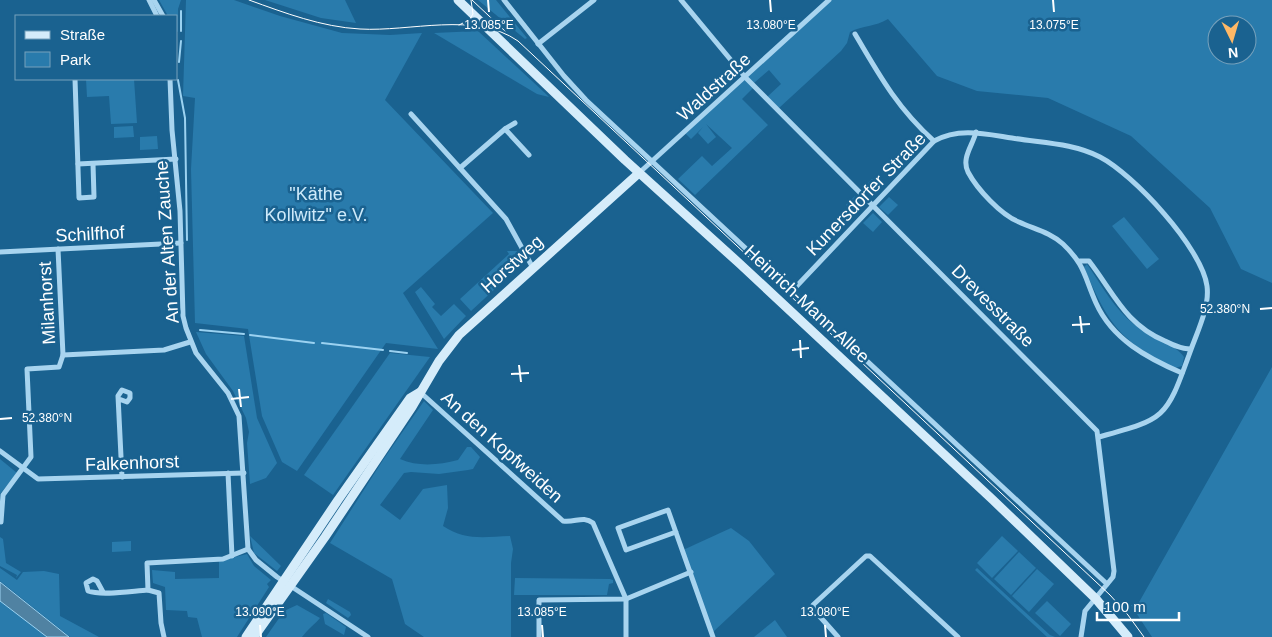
<svg xmlns="http://www.w3.org/2000/svg" width="1272" height="637" viewBox="0 0 1272 637" font-family="Arial,sans-serif">
  <style>
    .green { fill: #297bac; fill-rule: evenodd }
    .water { fill: #5082a2; stroke: #9bd2f1 }
    .lines { fill: none; stroke-linecap: round; stroke-linejoin: round }
    .stream { stroke: #9bd2f1; stroke-width: 2 }
    .street { stroke: #a8d4ef; stroke-width: 5 }
    .secondary { stroke: #d5ecfa; stroke-width: 9 }
    .tram { stroke: #fff; stroke-width: 1 }
    .ticks { fill: none; stroke: #fff; stroke-width: 2 }
    .labels { text-anchor: middle; dominant-baseline: central; stroke-width: 5; stroke-linejoin: round; paint-order: stroke }
    .street-label { font-size: 18px; fill: #fff; stroke: #1a6290 }
    .park-label { font-size: 18px; fill: #ceeafa; stroke: #1a6290 }
    .ticks-label { font-size: 12px; text-anchor: middle; fill: #fff; stroke: #1a6290; stroke-width: 5; stroke-linejoin: round; paint-order: stroke }
  </style>
  <rect width="100%" height="100%" fill="#1a6290"/>
  <g class="green">
    <polygon points="159,0 181,0 178,9 178,32 176,31 176,16 168,16"/>
    <polygon points="186,0 234,0 280,16 342,33 390,35 422,33 385,100 493,213 403,293 438,349 386,343 297,471 282,462 262,416 248,329 195,323 191,169 195,98 183,96"/>
    <polygon points="265,0 345,0 356,23 321,18"/>
    <polygon points="478,0 496,0 527,38 525,39"/>
    <path d="M 832,0 L 1272,0 L 1272,283 L 1241,269 L 1210,208 L 1131,136 L 1048,98 L 977,91 L 937,76 L 888,19 C 875,27 863,25 850,32 L 847,43 L 841,51 L 779,108 L 767,97 L 781,84 L 769,70 L 754,83 L 746,76 ZM 1217,25 L 1247,25 L 1247,55 L 1217,55 Z"/>
    <polygon points="478,31 546,94 549,97 537,94 434,33"/>
    <polygon points="745,77 754,87 742,99 768,125 695,195 678,179 702,156 712,166 732,148 706,124 716,137 708,144 698,133 703,127 691,139 685,133"/>
    <polygon points="86,79 134,79 137,123 111,124 109,96 87,97"/>
    <polygon points="133,126 134,137 114,138 114,127"/>
    <polygon points="157,136 158,149 140,150 140,137"/>
    <polygon points="872,179 881,187 871,198 862,189"/>
    <polygon points="855,196 864,205 855,214 846,205"/>
    <polygon points="889,197 898,205 888,215 879,207"/>
    <polygon points="873,213 882,222 873,232 863,223"/>
    <polygon points="1124,217 1159,259 1147,269 1112,226"/>
    <polygon points="507,251 518,251 524,262 471,311 460,299 509,254"/>
    <path d="M 1087,264 C 1102,286 1114,309 1135,325 C 1149,335 1175,344 1184,357 L 1182,366 L 1175,368 C 1120,342 1107,322 1084,267 Z"/>
    <polygon points="421,287 435,304 432,307 441,316 454,304 466,316 444,339 415,292"/>
    <polygon points="196,332 244,336 257,418 277,463 266,478 250,484 247,443 249,432 246,418 233,391 206,354"/>
    <polygon points="390,353 430,357 333,495 304,475"/>
    <polygon points="1272,367 1272,637 1152,637 1131,605 1138,604"/>
    <path d="M 424,401 L 433,410 L 400,459 C 418,467 439,465 458,460 L 467,447 L 471,447 L 480,457 L 473,469 L 468,470 L 439,474 L 411,472 L 404,473 L 380,505 L 400,520 L 423,489 L 447,485 L 448,508 L 443,526 C 465,541 484,537 510,536 L 513,549 L 511,563 L 511,637 L 424,637 L 405,624 L 392,579 L 330,543 L 383,460 Z"/>
    <polygon points="0,459 17,473 0,494"/>
    <polygon points="731,528 749,541 775,574 713,632 683,550"/>
    <polygon points="250,536 281,566 277,571 254,553"/>
    <polygon points="1002,536 1018,551 992,578 977,563"/>
    <polygon points="0,537 3,539 6,563 21,572 16,578 17,575 0,566"/>
    <polygon points="131,541 131,551 112,552 112,542"/>
    <polygon points="1019,552 1036,568 1011,595 994,579"/>
    <polygon points="247,554 254,566 271,580 267,584 269,587 237,637 202,637 197,618 188,617 187,611 166,610 165,587 153,583 152,570 175,572 175,579 219,578 219,561"/>
    <polygon points="0,568 17,580 23,572 44,571 59,574 60,616 99,637 70,637 0,581"/>
    <polygon points="977,568 1050,635 1055,637 1047,637 975,570"/>
    <polygon points="1037,569 1054,584 1029,612 1012,596"/>
    <polygon points="515,578 610,579 613,580 613,583 609,584 607,595 514,595"/>
    <polygon points="0,598 49,637 0,637"/>
    <polygon points="328,599 350,612 351,615 348,618 326,603"/>
    <polygon points="1047,601 1071,624 1060,636 1035,613"/>
    <path d="M 297,605 L 320,618 C 315,624 308,629 302,637 L 266,637 L 284,611 Z"/>
    <polygon points="326,613 346,627 344,635 325,624 323,614"/>
    <polygon points="775,620 787,637 754,637"/>
  </g>
  <polygon class="water" points="0,582 69,637 47,637 0,601"/>
  <g class="lines">
    <g class="stream">
      <polyline points="181,31 181,11"/>
      <polyline points="179,62 181,41"/>
      <polyline points="178,80 185,118 187,240"/>
      <polyline points="200,330 244,334"/>
      <polyline points="250,335 314,343"/>
      <polyline points="322,343 383,350"/>
      <polyline points="390,351 407,353"/>
    </g>
    <g class="street">
      <polyline points="149,0 157,16"/>
      <polyline points="154,0 163,16"/>
      <polyline points="504,0 564,76 586,100 1107,584"/>
      <polyline points="681,0 745,77 1097,431 1114,571 1113,577 1085,611 1081,637"/>
      <path d="M 855,34 C 879,75 898,109 934,141"/>
      <polyline points="538,44 594,0"/>
      <polyline points="75,79 79,198 94,197 93,164"/>
      <polyline points="170,79 172,130 180,211 183,316 186,328 196,353 228,393 239,416 248,549 256,560 277,577 368,637"/>
      <polyline points="411,114 506,219 533,268"/>
      <polyline points="505,129 529,155"/>
      <path d="M 976,132 C 973,145 961,158 968,172 C 977,189 1001,215 1019,222 C 1034,229 1050,232 1063,244 C 1085,265 1084,276 1096,303 C 1112,339 1147,358 1182,373"/>
      <polyline points="78,164 176,159"/>
      <polyline points="460,168 505,129 515,123"/>
      <polyline points="639,173 829,0"/>
      <polyline points="0,252 181,243"/>
      <path d="M 1080,261 L 1089,261 C 1114,293 1125,324 1165,341 C 1173,345 1181,349 1190,349"/>
      <path d="M 793,290 L 934,141 C 959,127 986,134 1012,138 C 1042,143 1073,143 1100,157 C 1133,174 1202,248 1207,286 C 1210,308 1196,334 1189,355 C 1166,419 1165,419 1099,437"/>
      <polyline points="63,355 164,350 190,342"/>
      <path d="M 420,392 L 563,521 C 575,523 583,515 593,523 L 626,599 L 626,637"/>
      <polyline points="119,399 127,402 130,398 130,393 122,390 118,396 122,477"/>
      <polyline points="0,451 38,479 244,473"/>
      <polyline points="228,473 232,556"/>
      <polyline points="1,522 3,495 31,457 27,369 59,367 63,355 58,249"/>
      <polyline points="676,532 626,550 618,528 668,510 713,637"/>
      <path d="M 103,592 L 97,581 L 93,579 L 86,583 L 88,591 C 102,596 132,591 148,590"/>
      <polyline points="164,637 161,623 159,593 148,590 147,563 223,559 248,549"/>
      <polyline points="539,637 539,600 626,599 691,572"/>
      <polyline points="838,637 814,610 813,605 866,556 870,556 958,637"/>
    </g>
    <g class="secondary">
      <polyline points="458,0 625,160 740,264 993,500 1096,599 1128,637"/>
      <polyline points="246,637 338,500 410,398 420,392"/>
      <polyline points="254,637 325,537 412,407 439,361 459,335 639,173"/>
    </g>
    <g class="tram">
      <path d="M 249,0 C 285,13 322,27 360,29 C 410,32 475,11 518,41 L 1110,595 L 1128,615 L 1144,637"/>
      <polyline points="472,0 505,31"/>
      <polyline points="459,25 469,20 473,14 471,0"/>
    </g>
  </g>
  <path class="ticks" d="M 488,0 L 489,12M 770,0 L 771,12M 1053,0 L 1054,12M 1260,309 L 1272,308M 1080,316 L 1082,333M 1072,325 L 1090,324M 800,340 L 801,358M 792,350 L 809,348M 519,365 L 521,382M 511,374 L 529,373M 239,389 L 241,407M 231,399 L 249,397M 0,419 L 12,418M 260,625 L 261,637M 542,625 L 543,637M 825,625 L 826,637"/>
  <g class="labels">
    <g class="street-label">
      <text transform="translate(714 87) rotate(-42)">Waldstraße</text>
      <text transform="translate(866 194) rotate(-46)">Kunersdorfer Straße</text>
      <text transform="translate(90 234) rotate(-3)">Schilfhof</text>
      <text transform="translate(167 242) rotate(-94)">An der Alten Zauche</text>
      <text transform="translate(512 264) rotate(-42)">Horstweg</text>
      <text transform="translate(47 303) rotate(-93)">Milanhorst</text>
      <text transform="translate(807 304) rotate(43)">Heinrich-Mann-Allee</text>
      <text transform="translate(993 306) rotate(45)">Drevesstraße</text>
      <text transform="translate(502 447) rotate(42)">An den Kopfweiden</text>
      <text transform="translate(132 463) rotate(-2)">Falkenhorst</text>
    </g>
    <g class="park-label">
      <text x="316" y="194">"Käthe<tspan x="316" dy="21">Kollwitz" e.V.</tspan></text>
    </g>
  </g>
  <g class="ticks-label">
    <text x="489" y="29">13.085°E</text>
    <text x="771" y="29">13.080°E</text>
    <text x="1054" y="29">13.075°E</text>
    <text x="1225" y="313">52.380°N</text>
    <text x="47" y="422">52.380°N</text>
    <text x="260" y="616">13.090°E</text>
    <text x="542" y="616">13.085°E</text>
    <text x="825" y="616">13.080°E</text>
  </g>
  <rect x="15" y="15" width="162" height="65" fill="#1a6290" stroke="#76a1bc"/>
  <rect x="25" y="31" width="25" height="8" fill="#d5ecfa" stroke="#76a1bc"/>
  <text x="60" y="40" font-size="15" fill="#ffffff">Straße</text>
  <rect x="25" y="52" width="25" height="15" fill="#297bac" stroke="#76a1bc"/>
  <text x="60" y="65" font-size="15" fill="#ffffff">Park</text>
  <g transform="translate(1232 40) rotate(175)"><circle r="24" fill="#1a6290" stroke="#76a1bc"/>
  <path d="M0-4L9 19L0 12L-9 19Z" fill="#ffb866"/>
  <text y="-8" font-size="14" font-weight="bold" text-anchor="middle" fill="#ffffff">N</text>
  </g>
  <path d="M1097 612v8h82v-8" fill="none" stroke="#ffffff" stroke-width="2.5"/>
  <text x="1104" y="612" font-size="15" fill="#ffffff" stroke="#1a6290" stroke-width="4" paint-order="stroke">100 m</text>
</svg>
